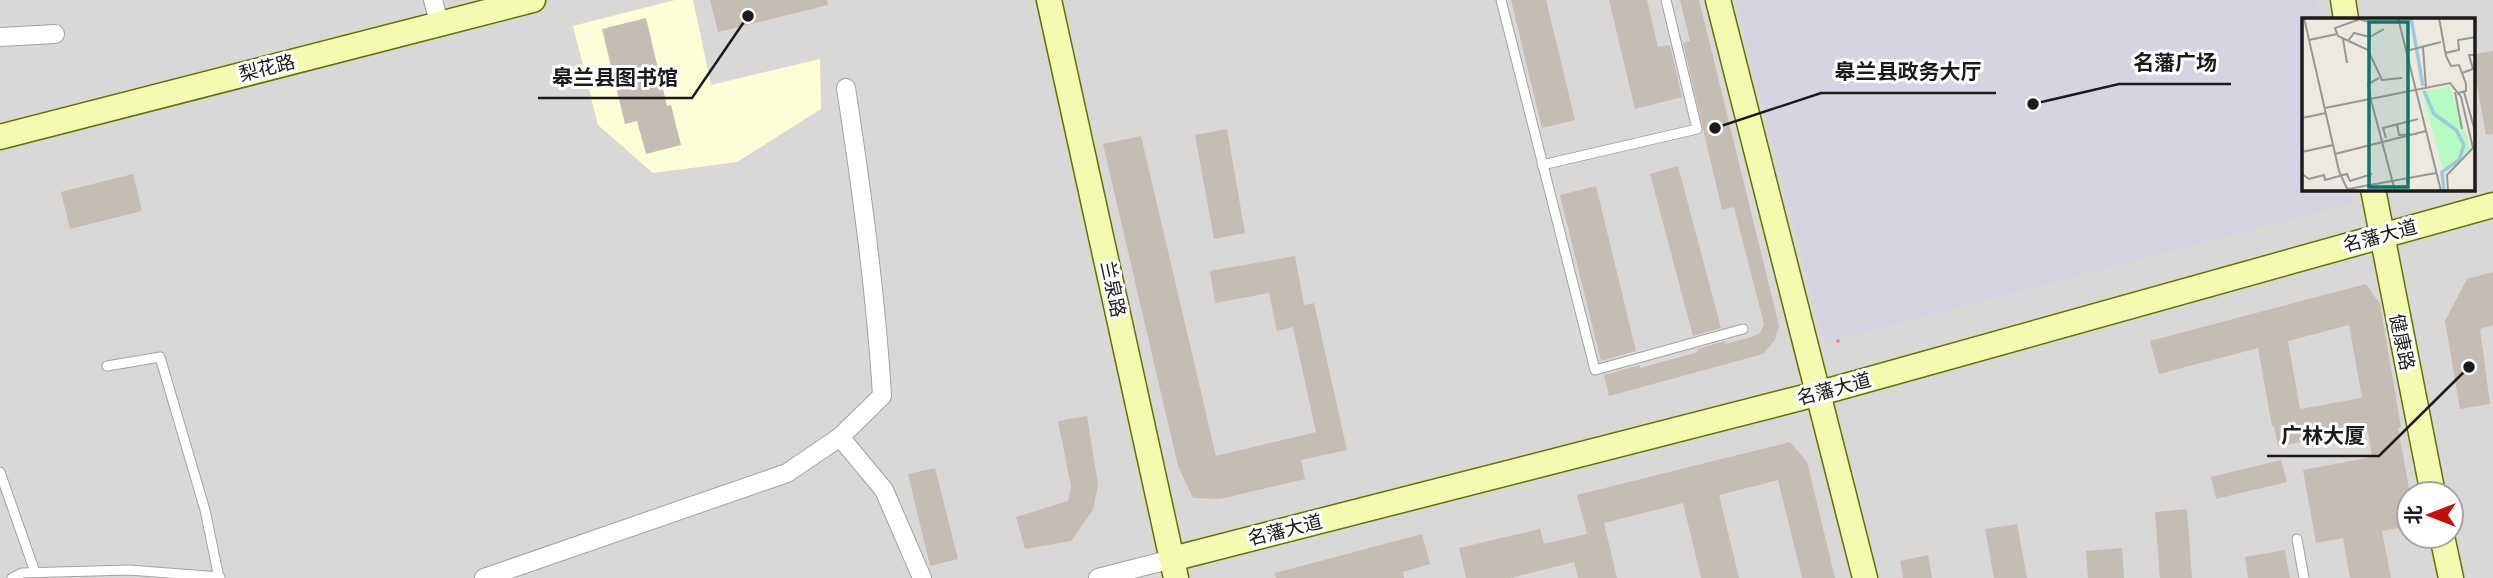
<svg xmlns="http://www.w3.org/2000/svg" width="2493" height="578" viewBox="0 0 2493 578" font-family="'Roboto Condensed','Noto Sans SC',sans-serif">
  <style>
    .residential { fill: #d9d8d7; fill-rule: evenodd }
    .education { fill: #fcffd6 }
    .plaza { fill: #d5d4e3 }
    .building { fill: #c5bcb3; fill-rule: evenodd }
    .lines { fill: none; stroke-linecap: round; stroke-linejoin: round }
    .lane-casing { stroke: #a2a2a2; stroke-width: 11 }
    .street-casing { stroke: #a2a2a2; stroke-width: 20 }
    .secondary-casing { stroke: #5f7300; stroke-width: 27 }
    .path { stroke: #ff7a5e; stroke-width: 3.5; stroke-dasharray: 3.5 3.5; stroke-linecap: butt }
    .lane { stroke: #fff; stroke-width: 9 }
    .street { stroke: #fff; stroke-width: 18 }
    .secondary { stroke: #f3fcae; stroke-width: 24 }
    .labels { text-anchor: middle; dominant-baseline: central; stroke-width: 6; stroke-linejoin: round; paint-order: stroke }
    .street-label { font-size: 19px; fill: #1b1b1b; stroke: #fff }
    .inset-river { fill: none; stroke: #9dcadd; stroke-width: 3.5 }
    .inset-road { fill: none; stroke: #999791; stroke-width: 2 }
    .view { fill: #0f766e; fill-opacity: 0.15; stroke: #0f766e; stroke-width: 3.5 }
    .inset-edge { fill: none; stroke: #1b1b1b; stroke-width: 3.5 }
    .leader { fill: none; stroke: #1b1b1b; stroke-width: 2.5 }
    .callout-dot { fill: #1b1b1b; stroke: #fff; stroke-width: 2.5 }
    .callout-label { font-size: 21px; text-anchor: middle; font-weight: bold; fill: #1b1b1b; stroke: #fff; stroke-width: 6; stroke-linejoin: round; paint-order: stroke }
  </style>
  <rect width="100%" height="100%" fill="#ede9df"/>
  <path class="residential" d="M 0,0 L 2493,0 L 2493,578 L 0,578 ZM 2304,19 L 2474,19 L 2474,189 L 2304,189 ZM 2409,494 L 2451,494 L 2451,536 L 2409,536 Z"/>
  <polygon class="education" points="675,0 693,0 711,85 820,59 821,109 737,162 653,173 598,125 573,26"/>
  <polygon class="plaza" points="1736,0 2316,0 2320,19 2304,19 2304,189 2351,189 2353,203 1824,343"/>
  <g class="building">
    <polygon points="710,0 827,0 828,5 718,32"/>
    <polygon points="1511,0 1546,0 1575,120 1542,128"/>
    <polygon points="1609,0 1647,0 1658,47 1670,45 1682,97 1635,109"/>
    <polygon points="1680,0 1699,0 1779,326 1775,340 1763,354 1609,396 1604,375 1640,365 1640,368 1698,352 1697,349 1725,341 1725,344 1751,337 1760,333 1764,324 1734,207 1722,210 1683,43 1690,41"/>
    <polygon points="646,18 667,106 671,105 681,145 646,154 637,121 625,124 602,29"/>
    <polygon points="2493,51 2493,134 2486,135 2474,67 2474,54"/>
    <polygon points="1227,129 1245,233 1214,239 1195,135"/>
    <polygon points="1141,136 1216,456 1316,432 1293,327 1277,331 1269,293 1215,303 1210,271 1295,256 1304,305 1314,303 1347,450 1301,460 1305,479 1220,499 1193,498 1178,466 1103,144"/>
    <polygon points="1678,166 1721,328 1693,336 1650,174"/>
    <polygon points="133,174 142,211 70,229 61,192"/>
    <polygon points="1596,186 1636,351 1601,361 1560,195"/>
    <polygon points="2493,272 2493,325 2480,329 2490,404 2460,409 2445,321 2467,279"/>
    <path d="M 2366,284 L 2380,304 L 2401,427 L 2398,428 L 2409,488 L 2409,526 L 2382,531 L 2391,578 L 2350,578 L 2343,538 L 2316,543 L 2303,470 L 2372,457 L 2368,431 L 2278,446 L 2274,426 L 2272,426 L 2258,348 L 2159,374 L 2150,341 ZM 2349,325 L 2362,398 L 2300,409 L 2288,341 Z"/>
    <polygon points="1087,416 1098,484 1093,510 1071,541 1025,549 1016,517 1068,501 1071,486 1058,421"/>
    <polygon points="1790,442 1807,462 1835,578 1802,578 1778,480 1719,495 1739,578 1701,578 1683,503 1604,523 1617,578 1578,578 1574,562 1510,578 1466,578 1459,548 1540,529 1544,544 1587,534 1577,495"/>
    <polygon points="2281,460 2287,482 2216,499 2211,477"/>
    <polygon points="935,468 958,559 930,566 908,474"/>
    <polygon points="2187,509 2192,578 2160,578 2155,512"/>
    <polygon points="2017,524 2027,578 1994,578 1985,529"/>
    <polygon points="1422,534 1430,564 1403,572 1404,578 1276,578 1275,573"/>
    <polygon points="2122,548 2124,578 2088,578 2086,551"/>
    <polygon points="2285,550 2290,578 2248,578 2245,557"/>
    <polygon points="1928,555 1932,578 1903,578 1900,561"/>
  </g>
  <g class="lines">
    <g class="lane-casing">
      <g id="lane">
        <polyline points="1501,0 1595,370 1743,329"/>
        <polyline points="1542,165 1697,129 1666,0"/>
        <polyline points="107,366 160,357 205,510 219,578"/>
        <polyline points="0,472 35,572"/>
        <polyline points="2297,539 2304,578"/>
        <polyline points="12,578 22,573 129,570 220,577"/>
      </g>
    </g>
    <g class="street-casing">
      <g id="street">
        <polyline points="433,0 439,23"/>
        <polyline points="0,37 55,34"/>
        <polyline points="840,437 884,490 922,578"/>
        <path d="M 484,578 L 787,473 L 840,437 L 882,396 C 876,293 862,191 846,88"/>
        <polyline points="1098,578 1172,559"/>
      </g>
    </g>
    <g class="secondary-casing">
      <g id="secondary">
        <polyline points="1049,0 1176,578"/>
        <polyline points="1718,0 1865,578"/>
        <polyline points="2343,0 2346,19"/>
        <polyline points="0,137 533,0"/>
        <polyline points="2373,189 2433,494"/>
        <polyline points="2442,536 2451,578"/>
        <polyline points="1172,559 1820,393 2493,205"/>
      </g>
    </g>
    <polyline class="path" points="1837,340 1839,342"/>
    <use href="#lane" class="lane"/>
    <use href="#street" class="street"/>
    <use href="#secondary" class="secondary"/>
  </g>
  <g class="labels">
    <g class="street-label">
      <text transform="translate(267 68) rotate(-14)">梨花路</text>
      <text transform="translate(2380 236) rotate(-15)">名藩大道</text>
      <text transform="translate(1113 289) rotate(78)">兰泉路</text>
      <text transform="translate(2402 342) rotate(78)">健康路</text>
      <text transform="translate(1834 389) rotate(-15)">名藩大道</text>
      <text transform="translate(1285 530) rotate(-14)">名藩大道</text>
    </g>
  </g>
  <g transform="translate(2302 18)">
    <rect width="173" height="173" fill="#ede9df"/>
    <path d="M 148,68 L 169,131 L 142,154 L 122,83 L 123,73 Z" fill="#b8fbc2"/>
    <path class="inset-river" d="M 109,0 L 121,68M 122,73 L 132,96 L 154,112 L 162,127 L 157,142 L 140,154 L 142,173"/>
    <path class="inset-road" d="M 2,0 L 37,153 L 46,173M 61,0 L 33,10 L 36,18 L 66,32 L 80,62 L 100,60M 96,0 L 139,173M 137,0 L 144,38 L 149,48 L 157,47 L 164,66 L 164,73 L 156,75M 57,1 L 67,4 L 68,19M 41,21 L 45,45M 7,22 L 35,16M 46,23 L 52,15 L 68,19 L 82,11M 121,29 L 124,70M 104,33 L 139,24M 143,35 L 157,32 L 156,22 L 174,19M 160,55 L 171,51 L 167,37 L 174,37M 153,74 L 160,111M 162,74 L 174,117M 69,82 L 66,66 L 77,60M 69,82 L 93,173M 23,90 L 148,65 L 159,79 L 171,130 L 145,157 L 146,173M 0,100 L 24,95M 95,106 L 97,117 L 115,116M 84,120 L 81,110 L 116,101M 0,134 L 31,127M 33,136 L 124,113M 0,156 L 7,161 L 22,157 L 23,162 L 45,156 L 48,163 L 70,156M 46,171 L 134,155"/>
    <path class="view" d="M 67,4 L 106,4 L 106,169 L 67,169 Z"/>
    <rect width="173" height="173" class="inset-edge"/>
  </g>
  <path class="leader" d="M2033 104L2119 84H2231M1715 128L1821 93H1996M748 16L692 98H538M2469 367L2379 456H2267"/>
  <g class="callout-dot">
    <circle cx="2033" cy="104" r="7"/>
    <circle cx="1715" cy="128" r="7"/>
    <circle cx="748" cy="16" r="7"/>
    <circle cx="2469" cy="367" r="7"/>
  </g>
  <g class="callout-label">
    <text x="2175" y="70">名藩广场</text>
    <text x="1908" y="79">皋兰县政务大厅</text>
    <text x="615" y="85">皋兰县图书馆</text>
    <text x="2323" y="443">广林大厦</text>
  </g>
  <g transform="translate(2430 515) rotate(270)"><circle r="33" fill="#ffffff" stroke="#a4a4a4" stroke-width="2"/>
  <path d="M0-5L12 26L0 18L-12 26Z" fill="#c50e00"/>
  <text y="-10" font-size="19" font-weight="bold" text-anchor="middle" fill="#1b1b1b">北</text>
  </g>
</svg>
